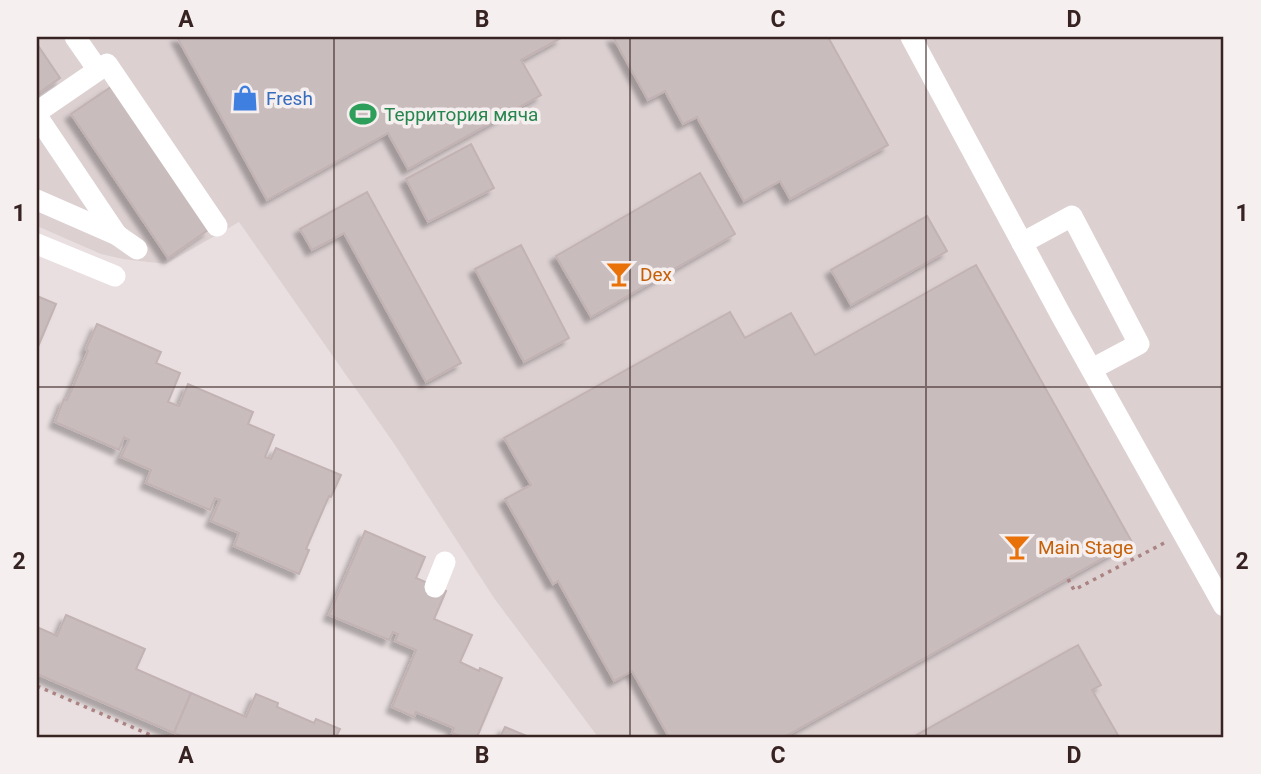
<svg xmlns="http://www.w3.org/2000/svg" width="1261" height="774" viewBox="0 0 1261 774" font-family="Roboto,sans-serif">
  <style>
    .built { fill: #dcd0d1 }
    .building { fill: #c9bcbd; stroke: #c2b2b3; stroke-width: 2; filter: url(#shadow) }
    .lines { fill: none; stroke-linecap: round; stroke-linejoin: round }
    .path { stroke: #aa8382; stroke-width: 3.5; stroke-dasharray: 3.5 5; stroke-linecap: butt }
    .minor { stroke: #fff; stroke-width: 21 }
    .grid { fill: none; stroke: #372321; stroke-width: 2; stroke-opacity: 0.55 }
    .labels { text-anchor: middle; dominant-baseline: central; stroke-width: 7; stroke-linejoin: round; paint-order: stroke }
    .shop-label { font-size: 19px; fill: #366cbe; stroke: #f6eff0; text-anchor: start }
    .leisure-label { font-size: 19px; fill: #27864d; stroke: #f6eff0; text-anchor: start }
    .food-label { font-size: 19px; fill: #c56008; stroke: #f6eff0; text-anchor: start }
    .neatline { fill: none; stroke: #372321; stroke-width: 2.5 }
    .grid-label { font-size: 23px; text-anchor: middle; font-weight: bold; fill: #372321 }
  </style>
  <defs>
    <filter id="shadow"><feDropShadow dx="-5.5" dy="5.5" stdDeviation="2" flood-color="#0004"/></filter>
  </defs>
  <rect width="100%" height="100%" fill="#e9dfe0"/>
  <polygon class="built" points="37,37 1224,37 1224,737 598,737 494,598 395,445 239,222 166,264 123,259 101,254 37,226"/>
  <g class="building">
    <polygon points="177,37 560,37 561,38 521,60 541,95 408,169 388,133 267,200"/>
    <polygon points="613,37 828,37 888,145 790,199 780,181 744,201 697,117 683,124 665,91 648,100"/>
    <polygon points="37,44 60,78 37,94"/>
    <polygon points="111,87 208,230 168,258 71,114"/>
    <polygon points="471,144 494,188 428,222 406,179"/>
    <polygon points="700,173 735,234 591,317 556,256"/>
    <polygon points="367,192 461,363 426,382 344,233 312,250 300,229"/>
    <polygon points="927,216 947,251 851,305 831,270"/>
    <polygon points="521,245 569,338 524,362 475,269"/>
    <polygon points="976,265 1132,542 784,737 669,737 632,671 614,681 558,581 553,584 505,499 531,485 504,438 730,312 745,338 791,313 815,355"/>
    <polygon points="37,296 56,304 37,349"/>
    <polygon points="97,324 161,352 156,363 180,373 168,402 179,406 188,384 253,412 248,424 274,435 265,457 271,459 276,448 341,475 331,497 329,496 306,549 309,550 299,574 234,546 239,533 211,521 220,500 215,498 210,510 146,483 151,470 121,457 129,440 124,437 119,450 55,422 64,399 67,400 72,389 88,351 86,349"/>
    <polygon points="365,531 425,557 416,578 446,591 434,619 472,635 460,662 479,671 480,668 502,678 477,737 463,737 452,733 454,728 416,712 414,717 392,707 416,650 395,641 398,634 393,632 389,640 329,615"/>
    <polygon points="66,615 145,649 136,669 191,693 174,733 37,674 37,627 57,636"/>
    <polygon points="1078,645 1101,685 1092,690 1119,737 913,737"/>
    <polygon points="191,693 246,717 256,694 278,703 277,707 314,723 316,719 340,729 336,737 184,737 174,733"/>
    <polygon points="505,727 529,737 500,737"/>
  </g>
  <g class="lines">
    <g class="path">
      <polyline points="1068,579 1074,590 1166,542"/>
      <polyline points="37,686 155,737"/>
    </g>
    <g class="minor">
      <polyline points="75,37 98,70"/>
      <polyline points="911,37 1062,317 1224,606"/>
      <polyline points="37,112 107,64 217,226"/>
      <polyline points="37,116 117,235"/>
      <polyline points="37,200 117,235 137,249"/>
      <polyline points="1022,243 1072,216 1139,344 1092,369"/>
      <polyline points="37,244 115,276"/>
      <polyline points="435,587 445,562"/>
    </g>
  </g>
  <path class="grid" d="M 334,37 L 334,737M 630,37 L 630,737M 926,37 L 926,737M 37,387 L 1224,387"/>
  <defs>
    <g id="shop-bare" transform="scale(2.1)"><path d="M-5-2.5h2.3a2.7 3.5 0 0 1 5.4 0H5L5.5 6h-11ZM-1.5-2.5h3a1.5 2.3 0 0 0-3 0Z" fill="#3f7fe0" stroke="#f6eff0" stroke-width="2.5" paint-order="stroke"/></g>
    <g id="stadium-bare" transform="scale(2.1)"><path d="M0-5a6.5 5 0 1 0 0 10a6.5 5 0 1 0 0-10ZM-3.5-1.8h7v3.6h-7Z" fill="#2e9e5b" stroke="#f6eff0" stroke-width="2.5" paint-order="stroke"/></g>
    <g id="bar-bare" transform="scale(2.1)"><path d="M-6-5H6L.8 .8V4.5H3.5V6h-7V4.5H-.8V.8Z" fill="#e8710a" stroke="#f6eff0" stroke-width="2.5" paint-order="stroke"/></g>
  </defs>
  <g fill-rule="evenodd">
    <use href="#shop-bare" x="245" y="98"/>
    <use href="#stadium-bare" x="363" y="114"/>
    <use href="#bar-bare" x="619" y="274"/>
    <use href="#bar-bare" x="1017" y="547"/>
  </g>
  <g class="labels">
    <g class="shop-label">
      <text x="266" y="98">Fresh</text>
    </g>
    <g class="leisure-label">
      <text x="384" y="114">Территория мяча</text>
    </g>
    <g class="food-label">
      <text x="640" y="274">Dex</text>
      <text x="1038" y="547">Main Stage</text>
    </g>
  </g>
  <rect width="1261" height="774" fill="none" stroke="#f6eff0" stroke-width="77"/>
  <rect x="38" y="38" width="1184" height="698" class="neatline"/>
  <g class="grid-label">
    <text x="186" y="27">A</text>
    <text x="482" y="27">B</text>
    <text x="778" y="27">C</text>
    <text x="1074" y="27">D</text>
    <text x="19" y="221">1</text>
    <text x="1242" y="221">1</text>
    <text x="19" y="569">2</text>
    <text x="1242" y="569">2</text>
    <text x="186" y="763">A</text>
    <text x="482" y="763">B</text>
    <text x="778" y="763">C</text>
    <text x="1074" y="763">D</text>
  </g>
</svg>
